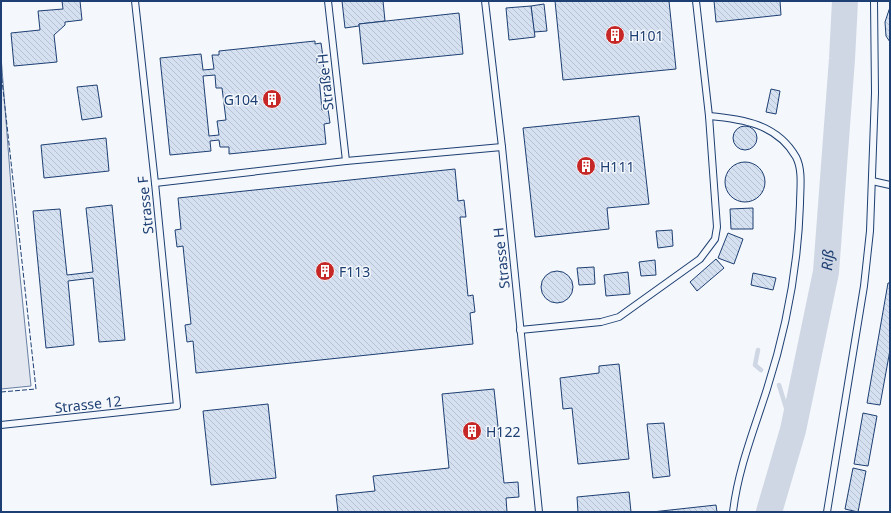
<svg xmlns="http://www.w3.org/2000/svg" width="891" height="513" viewBox="0 0 891 513" font-family="'Noto Sans',sans-serif">
  <style>
    .parking { fill: #e3e8f0; stroke: #687fa3 }
    .lines { fill: none; stroke-linecap: round; stroke-linejoin: round }
    .stream { stroke: #cfd7e4; stroke-width: 4.5 }
    .river { stroke: #cfd7e4; stroke-width: 26 }
    .building { fill: url(#building-back-hatch); stroke: #1d3f73; fill-rule: evenodd }
    .lane-casing { stroke: #1d3f73; stroke-width: 8 }
    .lane { stroke: #f4f7fb; stroke-width: 6 }
    .fence { stroke: #1d3f73; stroke-width: 1; stroke-dasharray: 5 2; stroke-linecap: butt }
    .labels { text-anchor: middle; dominant-baseline: central; stroke-width: 3; stroke-linejoin: round; paint-order: stroke }
    .poi-label { font-size: 14px; fill: #1d3f73; stroke: #f4f7fb; text-anchor: start }
    .street-label { font-size: 14px; fill: #1d3f73; stroke: #f4f7fb }
    .water-label { font-size: 15px; font-style: italic; fill: #1d3f73; stroke: #f4f7fb }
  </style>
  <defs>
    <pattern id="building-back-hatch" width="6" height="6" patternUnits="userSpaceOnUse"><rect width="6" height="6" fill="#d5e0f0"/><path d="M-1 5l2 2M0 0l6 6M5-1l2 2" fill="none" stroke="#b6c1d1"/></pattern>
  </defs>
  <rect width="100%" height="100%" fill="#f4f7fb"/>
  <polygon class="parking" points="1,56 11,186 31,386 1,389"/>
  <g class="lines">
    <g class="stream">
      <polyline points="758,350 755,365 761,370"/>
      <polyline points="779,385 793,430"/>
    </g>
    <path class="river" id="s1" d="M 769,512 L 793,430 L 826,272 L 842,59 L 845,1"/>
  </g>
  <g class="building">
    <polygon points="62,1 80,1 82,20 65,22 65,25 54,35 57,62 14,66 11,33 40,30 38,11 63,9"/>
    <polygon points="342,1 383,1 385,21 359,24 359,26 345,28"/>
    <polygon points="555,1 669,1 676,69 563,80"/>
    <polygon points="714,1 780,1 781,15 716,22"/>
    <polygon points="544,4 547,31 534,32 531,6"/>
    <polygon points="531,6 535,37 509,40 506,8"/>
    <polygon points="890,7 890,42 886,36 885,22"/>
    <polygon points="459,13 463,54 363,64 359,24"/>
    <path d="M 315,41 L 315,44 L 321,43 L 323,57 L 317,58 L 317,63 L 323,62 L 325,76 L 319,77 L 322,110 L 328,109 L 330,123 L 324,124 L 326,144 L 229,154 L 229,147 L 220,147 L 219,140 L 210,141 L 211,151 L 170,155 L 160,58 L 201,54 L 203,70 L 214,69 L 212,55 L 219,55 L 219,51 ZM 215,75 L 216,88 L 222,88 L 226,120 L 217,121 L 219,135 L 209,136 L 203,76 Z"/>
    <polygon points="97,85 102,117 82,120 77,87"/>
    <polygon points="771,89 780,91 776,114 766,112"/>
    <polygon points="639,116 649,204 607,208 609,229 535,237 523,128"/>
    <circle cx="745" cy="138" r="12"/>
    <polygon points="106,138 109,171 44,178 41,145"/>
    <circle cx="745" cy="182" r="20"/>
    <polygon points="455,169 458,201 464,200 466,217 460,217 468,296 473,295 475,312 470,313 473,344 196,373 193,341 187,342 185,325 191,324 183,246 177,247 175,230 181,229 178,198"/>
    <polygon points="112,205 125,340 99,342 93,278 68,281 74,345 46,348 33,211 60,209 67,275 93,272 86,208"/>
    <polygon points="753,208 753,229 731,229 730,209"/>
    <polygon points="672,230 673,246 658,248 656,231"/>
    <polygon points="728,233 743,239 734,264 718,258"/>
    <polygon points="716,259 724,268 697,291 690,282"/>
    <polygon points="655,260 656,275 641,276 639,262"/>
    <polygon points="594,267 595,284 579,285 577,268"/>
    <circle cx="557" cy="287" r="16"/>
    <polygon points="628,272 630,294 606,296 604,275"/>
    <polygon points="753,273 776,278 773,290 751,285"/>
    <polygon points="888,283 890,283 890,350 880,405 867,403"/>
    <polygon points="619,364 629,459 578,464 572,408 563,409 560,378 599,373 599,366"/>
    <polygon points="494,389 504,483 518,482 519,497 506,498 507,512 338,512 336,495 375,491 373,476 449,468 442,394"/>
    <polygon points="268,404 276,478 211,485 203,411"/>
    <polygon points="863,413 877,416 868,466 854,464"/>
    <polygon points="664,423 670,476 653,478 647,424"/>
    <polygon points="853,468 866,471 858,512 845,509"/>
    <polygon points="629,492 631,512 578,512 577,497"/>
    <polygon points="716,505 717,512 652,512"/>
  </g>
  <g class="lines">
    <g class="lane-casing">
      <g id="lane">
        <polyline points="328,1 346,161"/>
        <polyline points="485,1 502,147 539,512"/>
        <path d="M 709,116 C 743,119 777,124 796,157 C 803,170 800,190 800,204 C 798,267 786,330 767,389 C 754,430 738,469 733,512"/>
        <polyline points="872,181 890,185"/>
        <polyline points="155,183 346,161 502,147"/>
        <polyline points="520,330 601,322 619,317 700,259 715,239 717,227 709,116 696,1"/>
        <polyline points="1,425 177,406 155,183 135,1"/>
        <polyline points="827,512 864,286 870,231 875,93 874,1"/>
      </g>
    </g>
    <use href="#lane" class="lane"/>
    <polyline class="fence" points="1,71 36,389 1,392"/>
  </g>
  <defs>
    <g id="building-disc" transform="scale(1)"><circle r="9.5" fill="#c62828" stroke="#f4f7fb"/><path d="M-4-6H4V6H1V3H-1V6H-4ZM-2.5-4.3h1.7v1.8h-1.7ZM.8-4.3h1.7v1.8H.8ZM-2.5-1h1.7V.8h-1.7ZM.8-1h1.7V.8H.8Z" fill="#fff"/></g>
  </defs>
  <g fill-rule="evenodd">
    <use href="#building-disc" x="615" y="35"/>
    <use href="#building-disc" x="272" y="99"/>
    <use href="#building-disc" x="586" y="166"/>
    <use href="#building-disc" x="325" y="271"/>
    <use href="#building-disc" x="472" y="431"/>
  </g>
  <g class="labels">
    <g class="poi-label">
      <text x="629" y="35">H101</text>
      <text x="258" y="99" text-anchor="end">G104</text>
      <text x="600" y="166">H111</text>
      <text x="339" y="271">F113</text>
      <text x="486" y="431">H122</text>
    </g>
    <g class="street-label">
      <text transform="translate(325 82) rotate(-96)">Straße H</text>
      <text transform="translate(145 205) rotate(-96)">Strasse F</text>
      <text transform="translate(501 258) rotate(-96)">Strasse H</text>
      <text transform="translate(88 404) rotate(-6)">Strasse 12</text>
    </g>
    <g class="water-label">
      <text stroke="none"><textPath href="#s1" startOffset="259">Riß</textPath></text>
    </g>
  </g>
  <rect width="891" height="513" fill="none" stroke="#1d3f73" stroke-width="4"/>
</svg>
